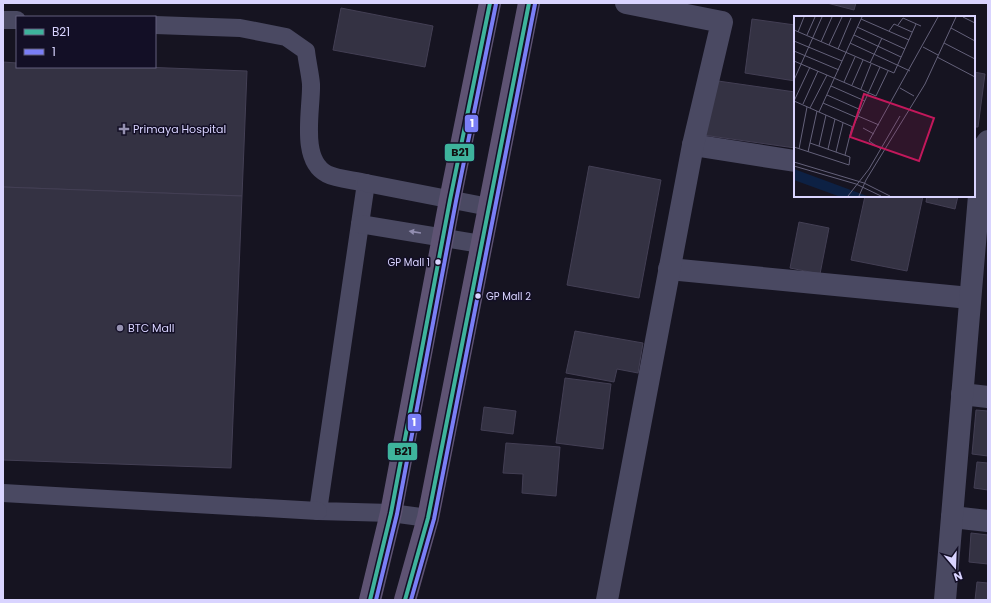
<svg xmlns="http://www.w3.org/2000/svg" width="991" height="603" viewBox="0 0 991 603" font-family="Poppins,sans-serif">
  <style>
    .building { fill: #343243; stroke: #433f54 }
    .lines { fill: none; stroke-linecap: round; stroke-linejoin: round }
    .service { stroke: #4a4962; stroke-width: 18 }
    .minor { stroke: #4a4962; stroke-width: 22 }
    .primary { stroke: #5e5373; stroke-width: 22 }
    .bus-1-casing { stroke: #130f26; stroke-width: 7 }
    .bus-2-casing { stroke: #130f26; stroke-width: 7 }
    .bus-1 { stroke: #3eb39c; stroke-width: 4 }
    .bus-2 { stroke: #7a7ef6; stroke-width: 4 }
    .oneway { fill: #928eb0 }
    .poi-dot { fill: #9591b1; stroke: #130f26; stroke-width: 1.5 }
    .bus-dot { fill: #d9d4ff; stroke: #130f26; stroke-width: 1.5 }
    .labels { text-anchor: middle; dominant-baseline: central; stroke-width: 3; stroke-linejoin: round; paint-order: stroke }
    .bus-label { font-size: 10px; fill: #d9d4ff; stroke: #130f26; text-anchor: end }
    .poi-label { font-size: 11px; fill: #d9d4ff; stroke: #130f26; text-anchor: start }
    .inset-road { fill: none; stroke: #64617a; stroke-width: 1 }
    .view { fill: #c2185b; fill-opacity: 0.15; stroke: #c2185b; stroke-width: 2 }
    .inset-edge { fill: none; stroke: #d9d4ff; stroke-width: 2 }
    .line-badge { stroke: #130f26; stroke-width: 1.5 }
    .badge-label { font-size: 11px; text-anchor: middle; font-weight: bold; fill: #fff }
    .pale-badge-label { font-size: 11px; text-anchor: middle; font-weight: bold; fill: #111 }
  </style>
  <rect width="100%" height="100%" fill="#161421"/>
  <g class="building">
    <polygon points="827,3 856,3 854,10"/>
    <polygon points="341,8 433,26 425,67 333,50"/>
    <polygon points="752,19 795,25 795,81 745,73"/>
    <polygon points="3,62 17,63 17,67 142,67 247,71 242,196 3,187"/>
    <polygon points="974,72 985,74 978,127 974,127"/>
    <polygon points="711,80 795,92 795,148 703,135"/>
    <polygon points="589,166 661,180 639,298 567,285"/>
    <polygon points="3,187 242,196 231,468 3,460"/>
    <polygon points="865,196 923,196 907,271 851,260"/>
    <polygon points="927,196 958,196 955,209 926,202"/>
    <polygon points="799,222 829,228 820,274 790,268"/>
    <polygon points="575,331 643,343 638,373 617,369 614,382 566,373"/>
    <polygon points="565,378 611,384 603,449 556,443"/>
    <polygon points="484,407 516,411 513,434 481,430"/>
    <polygon points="976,410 988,411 988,456 972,454"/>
    <polygon points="506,443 560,447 556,496 522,493 523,474 503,473"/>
    <polygon points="977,462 988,463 988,490 974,488"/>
    <polygon points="971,533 988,535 988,564 969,562"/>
    <polygon points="977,582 988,583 988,600 975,600"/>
  </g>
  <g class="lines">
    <g class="service">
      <polyline points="3,20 17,20"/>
      <path d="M 155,25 L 240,28 L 286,37 L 306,51 C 307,61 310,73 311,84 C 312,108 299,160 327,174 C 337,179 354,180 366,183 L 318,511 L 391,513 L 428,518"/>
      <polyline points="366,183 489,207"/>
      <polyline points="360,224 481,244"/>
      <polyline points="3,493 318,511"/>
    </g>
    <g class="minor">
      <polyline points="693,145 795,161"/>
      <polyline points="669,269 970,298"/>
      <polyline points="962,394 988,397"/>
      <polyline points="952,517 988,521"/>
      <polyline points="607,600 693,145 722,22 626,3"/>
      <polyline points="945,600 983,148 988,141"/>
    </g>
    <g class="primary">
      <polyline points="370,600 391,513 450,200 490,3"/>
      <polyline points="405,600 428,518 529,3"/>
    </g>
    <g class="bus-1-casing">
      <g id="bus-1">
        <polyline points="370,600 391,513 450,200 490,3"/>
        <polyline points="405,600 428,518 529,3"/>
      </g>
    </g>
    <g class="bus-2-casing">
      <g id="bus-2">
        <polyline points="376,600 397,514 456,201 496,4"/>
        <polyline points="411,600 434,519 535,4"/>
      </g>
    </g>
    <use href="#bus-1" class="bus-1"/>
    <use href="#bus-2" class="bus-2"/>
  </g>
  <defs><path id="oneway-solid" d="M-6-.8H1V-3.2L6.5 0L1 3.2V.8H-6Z"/></defs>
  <use class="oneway" href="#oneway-solid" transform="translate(415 232) rotate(-171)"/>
  <g class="poi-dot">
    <path d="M122 123h4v4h4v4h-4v4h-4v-4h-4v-4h4z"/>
    <circle cx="120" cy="328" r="4"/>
  </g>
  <g class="bus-dot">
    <circle cx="438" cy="262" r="3.5"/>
    <circle cx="478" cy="296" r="3.5"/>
  </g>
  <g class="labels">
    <g class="bus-label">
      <text x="430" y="262">GP Mall 1</text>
      <text x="486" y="296" text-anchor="start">GP Mall 2</text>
    </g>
    <g class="poi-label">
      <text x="133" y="129">Primaya Hospital</text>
      <text x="128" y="328">BTC Mall</text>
    </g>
  </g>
  <g transform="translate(794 16)">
    <rect width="181" height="181" fill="#161421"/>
    <path d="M 0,153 L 73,180 L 44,180 L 0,164 Z" fill="#0d2144"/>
    <path class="inset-road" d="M 169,1 L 181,7M 67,3 L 115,24M 104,9 L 109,2 L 127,10M 63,11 L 111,33M 157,12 L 181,25M 0,14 L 100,57 L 122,8M 95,15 L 100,8 L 118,16M 4,16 L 10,1M 13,19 L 21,1M 60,19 L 107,41M 0,25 L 48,45M 27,26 L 38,1M 56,27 L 116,55M 150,27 L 181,43M 35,29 L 48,1M 129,31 L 144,39M 44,33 L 57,2M 0,35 L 45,54M 143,41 L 181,61M 0,45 L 82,80 L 94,55M 76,47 L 88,22M 0,64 L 28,1M 50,66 L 61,41M 58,69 L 69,44M 37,70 L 71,85M 106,72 L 120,80M 67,73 L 77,48M 33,79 L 67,94M 0,85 L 59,111 L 86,51M 0,85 L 16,51M 29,87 L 64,102M 9,88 L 24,55M 16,92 L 33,59M 25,96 L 68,1M 64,100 L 85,109M 69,112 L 80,118M 25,130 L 32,99M 0,131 L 55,149 L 56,141 L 16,127M 5,133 L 13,91M 34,133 L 41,103M 87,133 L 75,125 L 144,1M 14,136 L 23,95M 42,136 L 49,107M 51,139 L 58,111M 0,146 L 70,167 L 96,180M 0,150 L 62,168 L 87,180M 54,180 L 75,153 L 106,100M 65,180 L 72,164 L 131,68 L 162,1"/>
    <path class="view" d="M 70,78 L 140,102 L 125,145 L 56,121 Z"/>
    <rect width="181" height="181" class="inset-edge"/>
  </g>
  <g class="line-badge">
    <rect x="464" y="114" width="15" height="19" rx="4" fill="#7a7ef6"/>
    <rect x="444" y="143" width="31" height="19" rx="4" fill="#3eb39c"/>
    <rect x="407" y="413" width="15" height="19" rx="4" fill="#7a7ef6"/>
    <rect x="387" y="442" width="31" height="19" rx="4" fill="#3eb39c"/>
  </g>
  <g class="badge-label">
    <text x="472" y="127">1</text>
    <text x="414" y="426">1</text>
  </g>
  <g class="pale-badge-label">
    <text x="460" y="156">B21</text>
    <text x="403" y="455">B21</text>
  </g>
  <rect width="991" height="603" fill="none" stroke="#d9d4ff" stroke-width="8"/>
  <rect x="16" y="16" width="140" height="52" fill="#130f26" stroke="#625e7d"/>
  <rect x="24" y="29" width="20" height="6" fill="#3eb39c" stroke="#625e7d"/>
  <text x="52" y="36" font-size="12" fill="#d9d4ff">B21</text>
  <rect x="24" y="49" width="20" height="6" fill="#7a7ef6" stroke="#625e7d"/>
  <text x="52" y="56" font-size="12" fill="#d9d4ff">1</text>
  <g transform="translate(955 567) rotate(161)" stroke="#130f26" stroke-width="3" paint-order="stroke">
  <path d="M0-3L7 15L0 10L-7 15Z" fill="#d9d4ff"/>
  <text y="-6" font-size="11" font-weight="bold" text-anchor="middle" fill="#d9d4ff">N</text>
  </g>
</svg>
